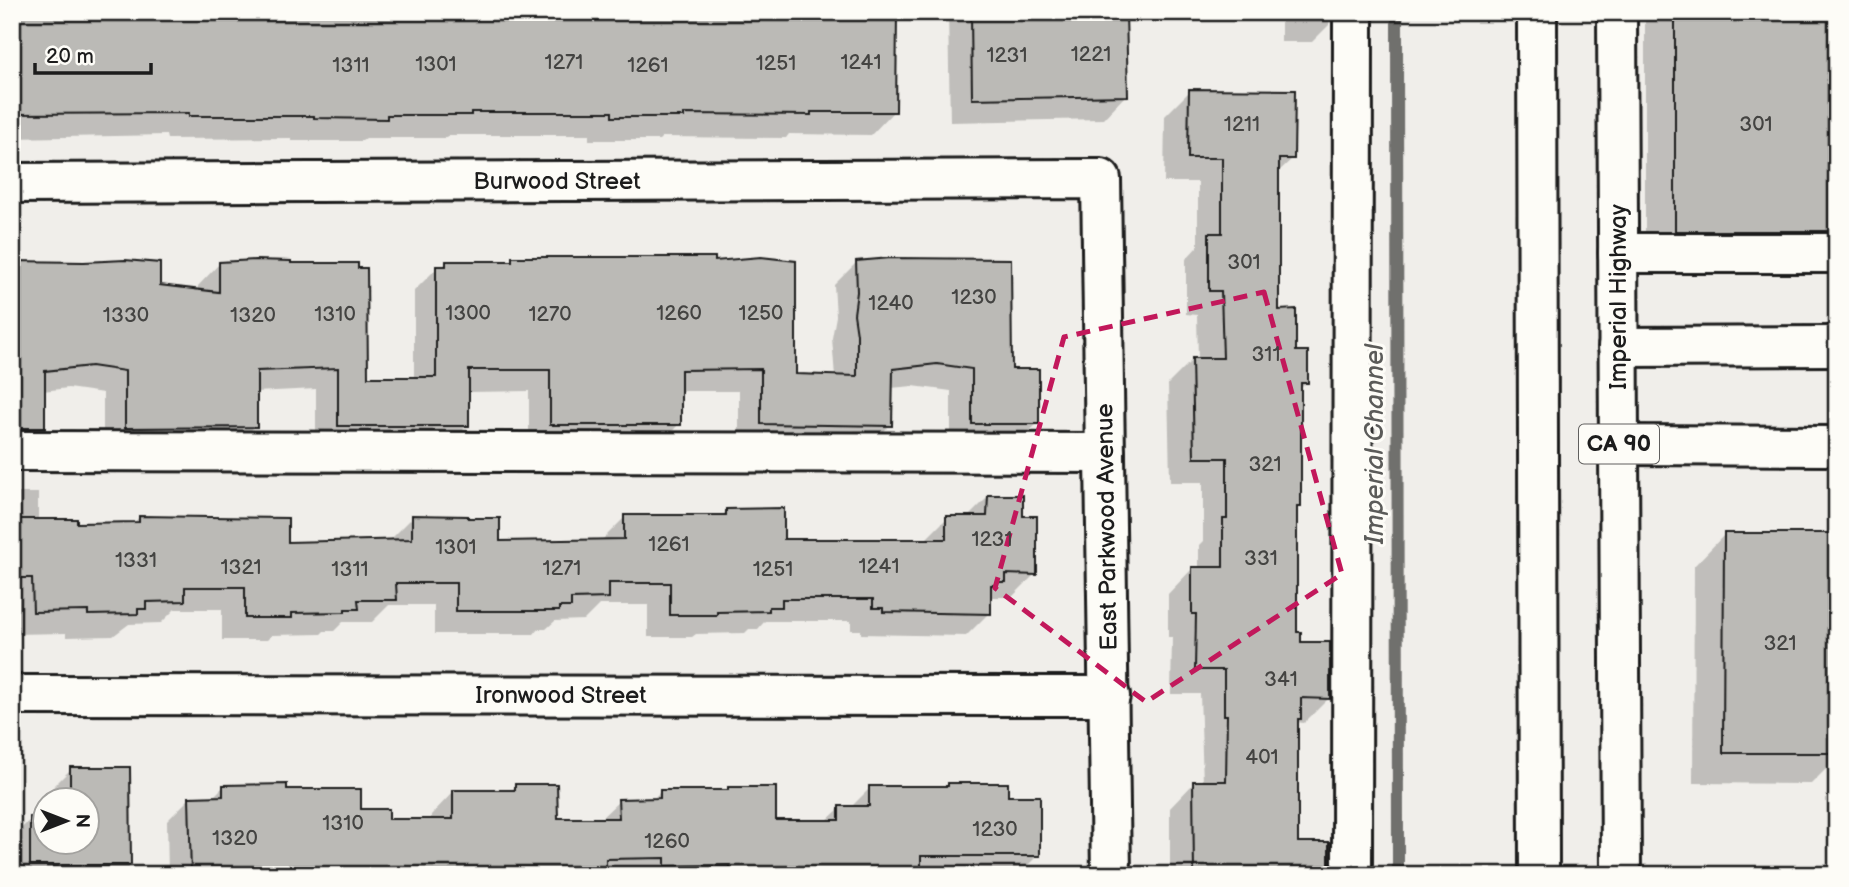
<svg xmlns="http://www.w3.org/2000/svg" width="1849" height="887" viewBox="0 0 1849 887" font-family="'Balsamiq Sans',sans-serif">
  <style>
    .shadow { fill: #0003 }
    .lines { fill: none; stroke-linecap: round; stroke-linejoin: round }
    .stream { stroke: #706f6d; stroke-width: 12 }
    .building { fill: #bbbab6; stroke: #1c1c1c; stroke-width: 2 }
    .minor-casing { stroke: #1c1c1c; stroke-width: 44 }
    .major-casing { stroke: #1c1c1c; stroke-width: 44 }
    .minor { stroke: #fdfcf7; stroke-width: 38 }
    .major { stroke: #fdfcf7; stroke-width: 38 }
    .marked { fill: none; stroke: #c2185b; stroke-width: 5; stroke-dasharray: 14 9; stroke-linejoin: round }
    .labels { text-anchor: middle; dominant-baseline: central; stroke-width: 6; stroke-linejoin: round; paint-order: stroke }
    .number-label { font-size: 21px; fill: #444442 }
    .shield { fill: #fdfcf7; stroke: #605f5e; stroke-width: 2 }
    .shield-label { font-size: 23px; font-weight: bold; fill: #1c1c1c }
    .street-label { font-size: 24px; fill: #1c1c1c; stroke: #fdfcf7 }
    .water-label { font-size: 26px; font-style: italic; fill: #5b5b59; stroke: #fdfcf7 }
  </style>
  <rect width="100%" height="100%" fill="#f0eeea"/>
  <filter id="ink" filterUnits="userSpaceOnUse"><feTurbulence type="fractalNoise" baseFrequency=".0143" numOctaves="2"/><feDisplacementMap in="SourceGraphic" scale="14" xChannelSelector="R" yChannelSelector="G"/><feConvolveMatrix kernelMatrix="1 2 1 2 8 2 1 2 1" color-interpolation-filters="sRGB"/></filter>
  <g filter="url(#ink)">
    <g class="shadow">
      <polygon points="12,12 894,111 871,135 789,134 786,138 662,137 659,140 589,140 589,135 449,135 446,138 366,138 362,141 291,141 291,138 167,139 166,135 12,138"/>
      <polygon points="948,12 1125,12 1126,95 1103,119 950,122"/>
      <polygon points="1131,12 1330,12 1329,25 1312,42 1281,42 1281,20 1131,17"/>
      <polygon points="1648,12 1837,12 1837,233 1807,263 1645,262 1645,15"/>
      <polygon points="1190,91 1293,158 1277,173 1277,311 1307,382 1299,390 1299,507 1295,511 1295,633 1329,698 1304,723 1296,722 1296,843 1327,875 1170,875 1170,808 1194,783 1203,783 1200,694 1171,694 1172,637 1168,637 1168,594 1192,569 1199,569 1199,545 1203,541 1203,482 1170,482 1168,384 1192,360 1198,360 1197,315 1186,314 1186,259 1198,246 1198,182 1164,182 1165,116"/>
      <polygon points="513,259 714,263 794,376 835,377 832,338 836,316 834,285 857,262 1010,371 1037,424 1014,446 951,446 951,391 913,386 891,388 890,425 868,447 739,446 739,391 679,391 679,424 657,447 529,447 529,391 468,392 468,425 445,447 316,448 316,389 255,392 255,426 232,449 103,449 103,393 68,388 43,391 43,427 20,450 12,450 12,263 198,291 198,286 220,263 366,379 414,379 414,291 437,268 441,268 446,263 509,263"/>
      <polygon points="12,493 38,493 38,521 75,524 133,524 139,517 286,544 390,540 413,517 498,543 602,540 625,517 721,517 727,510 782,541 924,541 947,518 967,518 989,496 1021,517 1035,574 1012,597 989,597 989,613 966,636 861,634 861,630 851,630 851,621 765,621 758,629 749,629 745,633 696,634 692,637 648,637 648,605 599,605 584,620 555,621 546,629 538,629 534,634 434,634 434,605 389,605 372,622 343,622 334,631 324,631 321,634 272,635 267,640 222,640 222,609 175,609 161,623 129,624 113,636 66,637 66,633 12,634"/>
      <polygon points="1725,534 1837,535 1837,758 1811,784 1693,783 1694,566"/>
      <polygon points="71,769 128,769 129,875 12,875 12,837 31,819 46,842 88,842 88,800 46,800 46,794"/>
      <polygon points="516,786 556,819 600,819 619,801 652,800 660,792 725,792 728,788 774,822 825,822 840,808 850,808 870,788 1006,797 1038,855 1018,875 168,875 167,821 190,798 212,798 223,787 285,791 359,811 387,821 431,821 431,815 453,792 510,791"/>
    </g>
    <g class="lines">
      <polyline class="stream" points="1397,12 1398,875"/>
    </g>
    <g class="building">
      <polygon points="12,12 897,12 896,112 811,112 811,115 684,114 684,117 612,117 612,112 471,112 471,115 387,115 387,119 314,118 314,116 189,116 189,113 12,114"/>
      <polygon points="971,12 1126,12 1128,96 972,99"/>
      <rect x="1675" y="12" width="162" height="219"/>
      <polygon points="1189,89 1295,90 1294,159 1279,159 1279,310 1296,309 1296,351 1308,351 1308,383 1301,383 1301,507 1297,507 1297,632 1301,632 1301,642 1330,642 1330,699 1301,698 1301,719 1298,719 1298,842 1329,842 1329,875 1194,875 1193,781 1226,781 1227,715 1224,715 1224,670 1195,670 1196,614 1192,614 1192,567 1223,567 1223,519 1227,519 1227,458 1194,458 1192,358 1223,358 1221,291 1209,291 1209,233 1222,233 1222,158 1188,158"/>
      <polygon points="512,257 715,257 715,261 761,257 796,261 796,374 857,376 857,334 854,314 857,292 856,261 891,258 1011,259 1012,369 1039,369 1039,424 972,424 972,369 937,364 893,369 892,426 761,424 761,369 681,370 681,425 550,425 550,370 469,370 469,426 338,426 338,368 257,371 257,427 125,428 125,371 91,366 45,371 45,428 12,428 12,261 84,262 125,260 160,263 160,285 219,292 219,262 255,260 291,261 291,263 358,263 358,268 367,268 368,377 436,377 436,266 446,266 446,261 512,261"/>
      <polygon points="988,495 1023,495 1023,516 1037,516 1037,575 1006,574 1006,582 996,582 996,585 991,585 991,614 883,612 883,608 873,608 873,599 782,599 782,607 769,607 769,611 717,612 717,615 670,615 670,583 609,583 609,598 571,599 571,607 559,607 559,611 456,611 456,583 396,583 397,600 358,600 359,609 345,609 345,612 292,613 292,618 245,618 245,587 185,587 185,601 146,602 146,609 138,609 138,614 88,615 88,611 33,612 32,578 12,578 12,519 77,519 77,523 139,522 139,516 288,518 288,542 412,539 412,515 468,516 468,518 500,518 500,541 624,539 624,515 726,515 726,509 784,508 784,539 946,539 946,516 987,516"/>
      <polygon points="1724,533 1837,533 1837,753 1723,753"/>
      <polygon points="70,767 130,767 131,865 30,865 30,817 46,817 46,842 88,842 88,800 70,800"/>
      <polygon points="948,783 1008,783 1008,796 1040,796 1040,856 921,856 921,870 820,870 820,875 730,875 730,865 665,866 665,858 606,859 606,875 407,875 407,871 191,875 189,797 223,796 223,785 287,784 287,789 361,789 361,809 389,809 389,819 453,819 453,790 515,790 515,784 557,784 558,818 619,818 618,799 660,798 660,790 728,790 728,787 776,787 776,820 839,820 839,806 869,806 869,786 948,786"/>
    </g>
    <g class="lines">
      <g class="minor-casing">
        <g id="minor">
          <polyline points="12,183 1101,179 1111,875"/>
          <polyline points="1618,253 1837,253"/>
          <polyline points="1618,347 1837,346"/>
          <polyline points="1619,445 1837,446"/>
          <polyline points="12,451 1105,453"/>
          <polyline points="12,695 1110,696"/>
          <polyline points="1352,875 1353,12"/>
        </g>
      </g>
      <g class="major-casing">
        <g id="major">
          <polyline points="1537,12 1539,875"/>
          <polyline points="1617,12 1621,875"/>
        </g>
      </g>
      <use href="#minor" class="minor"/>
      <use href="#major" class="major"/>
    </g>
  </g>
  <path class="marked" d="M 1264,292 L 1342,574 L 1146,702 L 995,588 L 1064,337 Z"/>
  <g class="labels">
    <g class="number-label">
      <text x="1091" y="54">1221</text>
      <text x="1007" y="55">1231</text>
      <text x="564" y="62">1271</text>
      <text x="861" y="62">1241</text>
      <text x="776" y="63">1251</text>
      <text x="436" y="64">1301</text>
      <text x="351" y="65">1311</text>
      <text x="648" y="65">1261</text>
      <text x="1242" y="124">1211</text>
      <text x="1756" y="124">301</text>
      <text x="1244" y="262">301</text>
      <text x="974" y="297">1230</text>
      <text x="891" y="303">1240</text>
      <text x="468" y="313">1300</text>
      <text x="679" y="313">1260</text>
      <text x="761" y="313">1250</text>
      <text x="335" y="314">1310</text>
      <text x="550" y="314">1270</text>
      <text x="126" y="315">1330</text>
      <text x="253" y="315">1320</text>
      <text x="1266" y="354">311</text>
      <text x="1265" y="464">321</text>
      <text x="992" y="539">1231</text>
      <text x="669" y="544">1261</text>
      <text x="456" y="547">1301</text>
      <text x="1261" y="558">331</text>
      <text x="136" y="560">1331</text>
      <text x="879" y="566">1241</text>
      <text x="241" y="567">1321</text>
      <text x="562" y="568">1271</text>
      <text x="350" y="569">1311</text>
      <text x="773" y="569">1251</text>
      <text x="1780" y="643">321</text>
      <text x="1281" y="679">341</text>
      <text x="1262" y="757">401</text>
      <text x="343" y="823">1310</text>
      <text x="995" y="829">1230</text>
      <text x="235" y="838">1320</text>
      <text x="667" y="841">1260</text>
    </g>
    <rect class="shield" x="1579" y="424.5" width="80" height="39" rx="5"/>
    <g class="shield-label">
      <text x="1619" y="444">CA 90</text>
    </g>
    <g class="street-label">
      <text x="557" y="181">Burwood Street</text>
      <text transform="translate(1618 297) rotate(-90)">Imperial Highway</text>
      <text transform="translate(1107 527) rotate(-91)">East Parkwood Avenue</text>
      <text x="561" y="695">Ironwood Street</text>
    </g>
    <g class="water-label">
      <text transform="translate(1375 444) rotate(-90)">Imperial Channel</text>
    </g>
  </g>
  <rect width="1849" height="887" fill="none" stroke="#fdfcf7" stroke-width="42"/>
  <rect x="21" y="21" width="1807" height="845" fill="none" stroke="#1c1c1c" stroke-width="2.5" filter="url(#ink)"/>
  <g transform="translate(66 821) rotate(90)"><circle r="33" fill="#fdfcf7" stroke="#a3a29f" stroke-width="2"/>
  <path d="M0-5L12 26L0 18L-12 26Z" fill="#1c1c1c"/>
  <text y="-10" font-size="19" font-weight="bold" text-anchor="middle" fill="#1c1c1c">N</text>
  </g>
  <path d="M35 63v10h116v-10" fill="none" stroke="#1c1c1c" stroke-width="3.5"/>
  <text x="46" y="63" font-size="21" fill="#1c1c1c" stroke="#fdfcf7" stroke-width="5" paint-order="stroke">20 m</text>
</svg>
